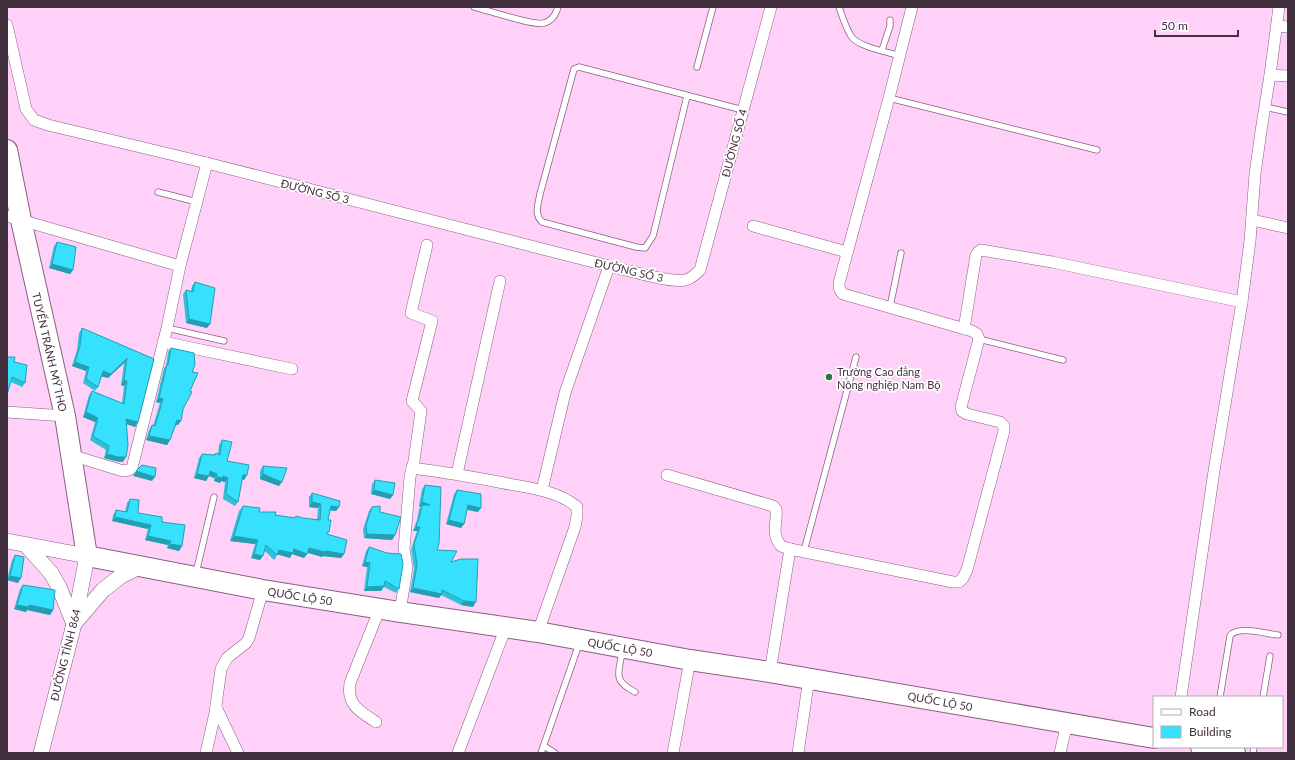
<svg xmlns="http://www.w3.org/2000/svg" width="1295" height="760" viewBox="0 0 1295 760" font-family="Lato,sans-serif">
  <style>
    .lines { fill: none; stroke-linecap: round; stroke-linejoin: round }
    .lane-casing { stroke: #895f83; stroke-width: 7 }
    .street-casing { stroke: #895f83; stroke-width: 12 }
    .secondary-casing { stroke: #895f83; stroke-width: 16 }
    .highway-casing { stroke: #895f83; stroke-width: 22 }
    .lane { stroke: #fff; stroke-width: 5.5 }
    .street { stroke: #fff; stroke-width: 11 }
    .secondary { stroke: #fff; stroke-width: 15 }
    .highway { stroke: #fff; stroke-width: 20 }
    .wall { fill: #2ec2da }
    .shaded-wall { fill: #269eb1 }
    .building { fill: #36e1fd; stroke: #269eb1 }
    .poi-dot { fill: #2a7543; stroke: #fff; stroke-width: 1.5 }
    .labels { text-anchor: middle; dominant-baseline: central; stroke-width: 3.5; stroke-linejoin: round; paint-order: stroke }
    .street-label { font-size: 11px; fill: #42303f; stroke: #fff }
    .poi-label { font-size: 11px; fill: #42303f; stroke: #fff; text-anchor: start }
  </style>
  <rect width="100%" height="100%" fill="#ffd0f8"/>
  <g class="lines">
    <g class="lane-casing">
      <g id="lane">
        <path d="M 474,7 C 487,10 534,26 544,23 C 552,21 556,14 558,7"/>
        <path d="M 839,7 C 842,16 846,28 851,36 C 858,47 888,52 900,56"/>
        <polyline points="882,50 890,26 890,20"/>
        <polyline points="697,67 713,7"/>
        <path d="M 687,96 L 653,236 L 645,248 L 636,247 L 542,222 C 534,214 538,205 540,194 L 574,69 L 579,67 L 743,110"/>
        <polyline points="889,98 1097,150"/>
        <polyline points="1265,107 1288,112"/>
        <polyline points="158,192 197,202"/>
        <polyline points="890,307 901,253"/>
        <polyline points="167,328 224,341"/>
        <polyline points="979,339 1063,360"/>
        <polyline points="804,551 856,357"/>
        <polyline points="196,573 214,497"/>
        <path d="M 622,652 C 619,673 612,680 635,692"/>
        <path d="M 1220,697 L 1230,636 C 1237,625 1267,634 1278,635"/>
        <polyline points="1263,697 1270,656"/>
        <polyline points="544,746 555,753"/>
        <polyline points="541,753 579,644"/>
        <polyline points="1253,753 1254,747"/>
      </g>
    </g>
    <g class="street-casing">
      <g id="street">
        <path d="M 7,25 L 26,109 L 34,120 L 48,125 L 207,163 L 609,266 C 628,270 668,283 685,280 C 692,279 695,274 700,270 L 771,7"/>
        <polyline points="1277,26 1288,27"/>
        <polyline points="1270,75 1288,76"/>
        <polyline points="7,216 180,266"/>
        <polyline points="1252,220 1288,228"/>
        <polyline points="753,226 847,252"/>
        <polyline points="964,329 976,255 978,252 981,250 1052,262 1242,302"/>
        <polyline points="163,342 292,369"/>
        <polyline points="7,412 65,416"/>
        <polyline points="71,455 123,471 129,470 132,468 167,328 180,266 207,163"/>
        <polyline points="412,468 414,461 421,411 412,401 432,321 411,313 427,245"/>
        <polyline points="457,474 500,281"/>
        <path d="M 667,475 L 773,506 L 776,509 C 778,522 770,533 781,546 L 790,549 L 953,582 L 959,582 L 963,578 L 967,570 L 1004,431 L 1004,426 L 1000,422 L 967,414 L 962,411 L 961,407 L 979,339 L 977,334 L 972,331 L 843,294 C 839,290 839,288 839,283 L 889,98 L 912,7"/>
        <polyline points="542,490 565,393 609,266"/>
        <path d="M 400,612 L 407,568 L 404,549 L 410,477 L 412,468 C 443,472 473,477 504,483 C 528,488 557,490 577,507 L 577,516 L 575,527 L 538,632"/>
        <polyline points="770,672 790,549"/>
        <polyline points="1181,697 1214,471 1242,302 1250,241 1255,174 1261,131 1270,75 1279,7"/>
        <polyline points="216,707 238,753"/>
        <path d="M 376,722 C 360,712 346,704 350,683 L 380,608"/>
        <polyline points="206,753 215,713 221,669 227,658 246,643 249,638 263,590"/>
        <polyline points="458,753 506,627"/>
        <polyline points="673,753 690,660"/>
        <polyline points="798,753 809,678"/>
        <polyline points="1060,753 1067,723"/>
      </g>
    </g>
    <g class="secondary-casing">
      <g id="secondary">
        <polyline points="7,541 87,556 74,624 41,753"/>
        <polyline points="26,545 51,573 59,587 74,624 103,590 121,576 139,567"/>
      </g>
    </g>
    <g class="highway-casing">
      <g id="highway">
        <polyline points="7,150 21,220 65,416 87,556 263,590 400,612 538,632 690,660 770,672 1154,738"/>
        <polyline points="1201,747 1235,753"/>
      </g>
    </g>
    <use href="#lane" class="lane"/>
    <use href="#street" class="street"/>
    <use href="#secondary" class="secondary"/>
    <use href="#highway" class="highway"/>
  </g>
  <g class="wall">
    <polygon points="57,242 73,270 70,274 49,268 54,246"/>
    <polygon points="195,282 207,328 186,323 183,294 186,290 191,291 192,286"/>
    <polygon points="82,328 154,359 138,422 135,427 127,424 123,462 115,461 104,458 106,450 90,440 95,422 83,417 89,395 92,391 122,403 124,386 121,385 124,363 108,378 101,376 98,387 95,391 83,383 86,371 72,366 77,350 79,333"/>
    <polygon points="171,348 192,372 183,409 178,425 176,425 170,440 167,445 146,440 149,430 152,425 153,426 160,403 156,402 164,368 166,366 168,352"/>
    <polygon points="14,362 25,383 22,387 11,382"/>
    <polygon points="222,440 227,461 247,475 244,480 242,479 238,502 235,506 223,499 225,482 221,481 220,483 214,481 214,478 209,476 206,481 194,478 199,458 202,454 214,455 216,453 218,454 219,445"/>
    <polygon points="263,466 279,486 260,479 260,471"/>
    <polygon points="375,480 393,495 390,499 371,494 372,484"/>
    <polygon points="425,485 437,550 451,562 473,607 461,605 441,595 439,598 410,592 414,569 411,549 417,531 413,531 417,520 419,509 421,507 419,506 422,489"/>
    <polygon points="457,490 478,512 467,510 464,524 461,528 446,524 454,494"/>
    <polygon points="312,493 339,507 336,511 330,510 328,520 327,534 344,554 341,558 323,556 322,557 308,553 304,558 292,554 290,558 278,554 274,560 265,551 260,560 251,558 255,544 230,541 239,511 243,506 259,512 275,515 294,518 296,516 303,518 317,520 318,508 309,507 309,497"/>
    <polygon points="130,499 138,513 162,522 182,546 179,551 167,548 168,545 145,540 148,529 112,521 113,515 116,510 125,512 127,503"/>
    <polygon points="372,507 380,512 395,535 392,540 364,538 363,529 369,511"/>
    <polygon points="369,547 399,589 396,593 384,587 381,591 364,591 367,567 362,566 366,551"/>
    <polygon points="15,555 18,583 7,580 12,560"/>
    <polygon points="23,585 53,610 50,615 27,610 26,612 14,609 20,589"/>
  </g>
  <g class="shaded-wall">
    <polygon points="52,264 73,270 70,274 49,268"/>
    <polygon points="189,319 210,324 207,328 186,323"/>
    <polygon points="127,358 124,363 108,378 100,376 103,371"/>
    <polygon points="75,362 89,367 86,371 72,366"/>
    <polygon points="124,380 127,381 124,386 121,385"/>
    <polygon points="159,398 163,399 160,403 156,402"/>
    <polygon points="86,412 98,418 95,422 83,417"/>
    <polygon points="126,419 138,422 135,427 123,423"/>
    <polygon points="177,420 181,421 178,425 174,424"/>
    <polygon points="149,436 170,440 167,445 146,440"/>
    <polygon points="107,454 126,457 123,462 115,461 104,458"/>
    <polygon points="136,471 155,477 152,481 133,476"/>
    <polygon points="210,471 217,474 214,478 207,475"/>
    <polygon points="197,474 209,476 206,481 194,478"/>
    <polygon points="263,474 282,482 279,486 260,479"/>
    <polygon points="243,475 247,475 244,480 240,479"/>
    <polygon points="223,476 228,478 225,482 221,481 220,483 214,481 217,477"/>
    <polygon points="374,490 393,495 390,499 371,494"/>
    <polygon points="312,502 321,504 318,508 309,507"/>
    <polygon points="422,502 430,505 422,505 421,507 419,506"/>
    <polygon points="468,505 481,508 478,512 465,509"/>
    <polygon points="331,506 339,507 336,511 328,510"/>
    <polygon points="115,517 151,525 148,529 112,521"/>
    <polygon points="449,520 464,524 461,528 446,524"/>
    <polygon points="416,527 420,527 417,531 413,531"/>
    <polygon points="367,534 395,535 392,540 364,538"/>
    <polygon points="148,536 171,541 168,545 145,540"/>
    <polygon points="234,536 258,540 255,544 230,541"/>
    <polygon points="170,544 182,546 179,551 167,548"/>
    <polygon points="309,548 326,551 344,554 341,558 323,556 322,557 306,552"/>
    <polygon points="294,549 307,554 304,558 292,554 290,558 276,554 279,550"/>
    <polygon points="254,554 263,556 260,560 251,558"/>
    <polygon points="365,562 370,563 367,567 362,566"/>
    <polygon points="10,576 21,578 18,583 7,580"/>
    <polygon points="384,586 381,591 364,591 367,587"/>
    <polygon points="413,588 442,594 439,598 410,592"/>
    <polygon points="464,601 476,602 473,607 461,605"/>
    <polygon points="17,605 29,605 53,610 50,615 27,610 26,612 14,609"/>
  </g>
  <g class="building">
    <polygon points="57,242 76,247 73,270 52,264"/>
    <polygon points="195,282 215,288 210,324 189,319 186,290 193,292"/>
    <polygon points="82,328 154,359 138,422 126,419 128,445 126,457 118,457 107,454 109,446 93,436 98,418 86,412 92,391 124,404 127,381 124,380 127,358 111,374 103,371 98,387 86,379 89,367 75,362 80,346"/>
    <polygon points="171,348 194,353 195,365 192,372 198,373 190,391 192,392 183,409 181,421 177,420 170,440 149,436 152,425 155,426 163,399 159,398 167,364 168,365"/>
    <polygon points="7,357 15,357 14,362 27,365 25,383 12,377 7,395"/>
    <polygon points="222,440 232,442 227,461 249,465 247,475 243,475 238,502 226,494 228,478 223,476 223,478 217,477 217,474 210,471 209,476 197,474 202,454 215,455 216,453 220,455"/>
    <polygon points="142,465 156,468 155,477 136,471"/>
    <polygon points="263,466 287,468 282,482 263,474"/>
    <polygon points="375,480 395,483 393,495 374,490"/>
    <polygon points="425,485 441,487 439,544 437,550 457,551 451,562 461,559 478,559 476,602 464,601 442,590 442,594 413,588 417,565 414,544 420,527 416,527 420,515 422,505 430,505 422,502"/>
    <polygon points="457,490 481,494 481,508 468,505 464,524 449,520"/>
    <polygon points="312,493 340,501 339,507 331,506 328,520 331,520 329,532 327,532 327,534 347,540 344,554 326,551 325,552 309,548 307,554 294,549 293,553 279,550 277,555 266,545 263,556 254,554 258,540 234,536 243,506 260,508 259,512 276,512 275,515 295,518 296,516 303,518 320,520 321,504 312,502"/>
    <polygon points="130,499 139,500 138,513 162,517 162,522 185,525 182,546 170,544 171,541 148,536 151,525 115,517 116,510 127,512"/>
    <polygon points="380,506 380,512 401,517 395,535 367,534 366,525 372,507"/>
    <polygon points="369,547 387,553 401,554 403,564 399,589 385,581 384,586 367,587 370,563 365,562"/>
    <polygon points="15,555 24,557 21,578 10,576"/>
    <polygon points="23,585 55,590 53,610 29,605 29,607 17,605"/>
  </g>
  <circle class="poi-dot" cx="829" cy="377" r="4"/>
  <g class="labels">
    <g class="street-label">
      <text transform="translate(734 143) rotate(-75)">ĐƯỜNG SỐ 4</text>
      <text transform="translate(315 191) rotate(14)">ĐƯỜNG SỐ 3</text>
      <text transform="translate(629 270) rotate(13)">ĐƯỜNG SỐ 3</text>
      <text transform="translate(50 352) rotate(77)">TUYẾN TRÁNH MỸ THO</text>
      <text transform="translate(300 596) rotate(9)">QUỐC LỘ 50</text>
      <text transform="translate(620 647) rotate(10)">QUỐC LỘ 50</text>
      <text transform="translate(65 655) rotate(-76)">ĐƯỜNG TỈNH 864</text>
      <text transform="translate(940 701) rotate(10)">QUỐC LỘ 50</text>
    </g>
    <g class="poi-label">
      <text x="837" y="371">Trường Cao đẳng<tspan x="837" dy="13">Nông nghiệp Nam Bộ</tspan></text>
    </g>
  </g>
  <rect width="1295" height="760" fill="none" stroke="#42303f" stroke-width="16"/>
  <rect x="1153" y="696" width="130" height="52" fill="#ffffff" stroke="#b3acb2"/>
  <rect x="1161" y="709" width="20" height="6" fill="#ffffff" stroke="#b3acb2"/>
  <text x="1189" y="716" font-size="12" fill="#42303f">Road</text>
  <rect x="1161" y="726" width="20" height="12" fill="#36e1fd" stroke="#b3acb2"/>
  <text x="1189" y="736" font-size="12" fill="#42303f">Building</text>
  <path d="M1155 30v6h83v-6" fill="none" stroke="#42303f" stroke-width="2"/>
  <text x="1161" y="30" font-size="12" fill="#42303f" stroke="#ffffff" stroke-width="3" paint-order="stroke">50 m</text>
</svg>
